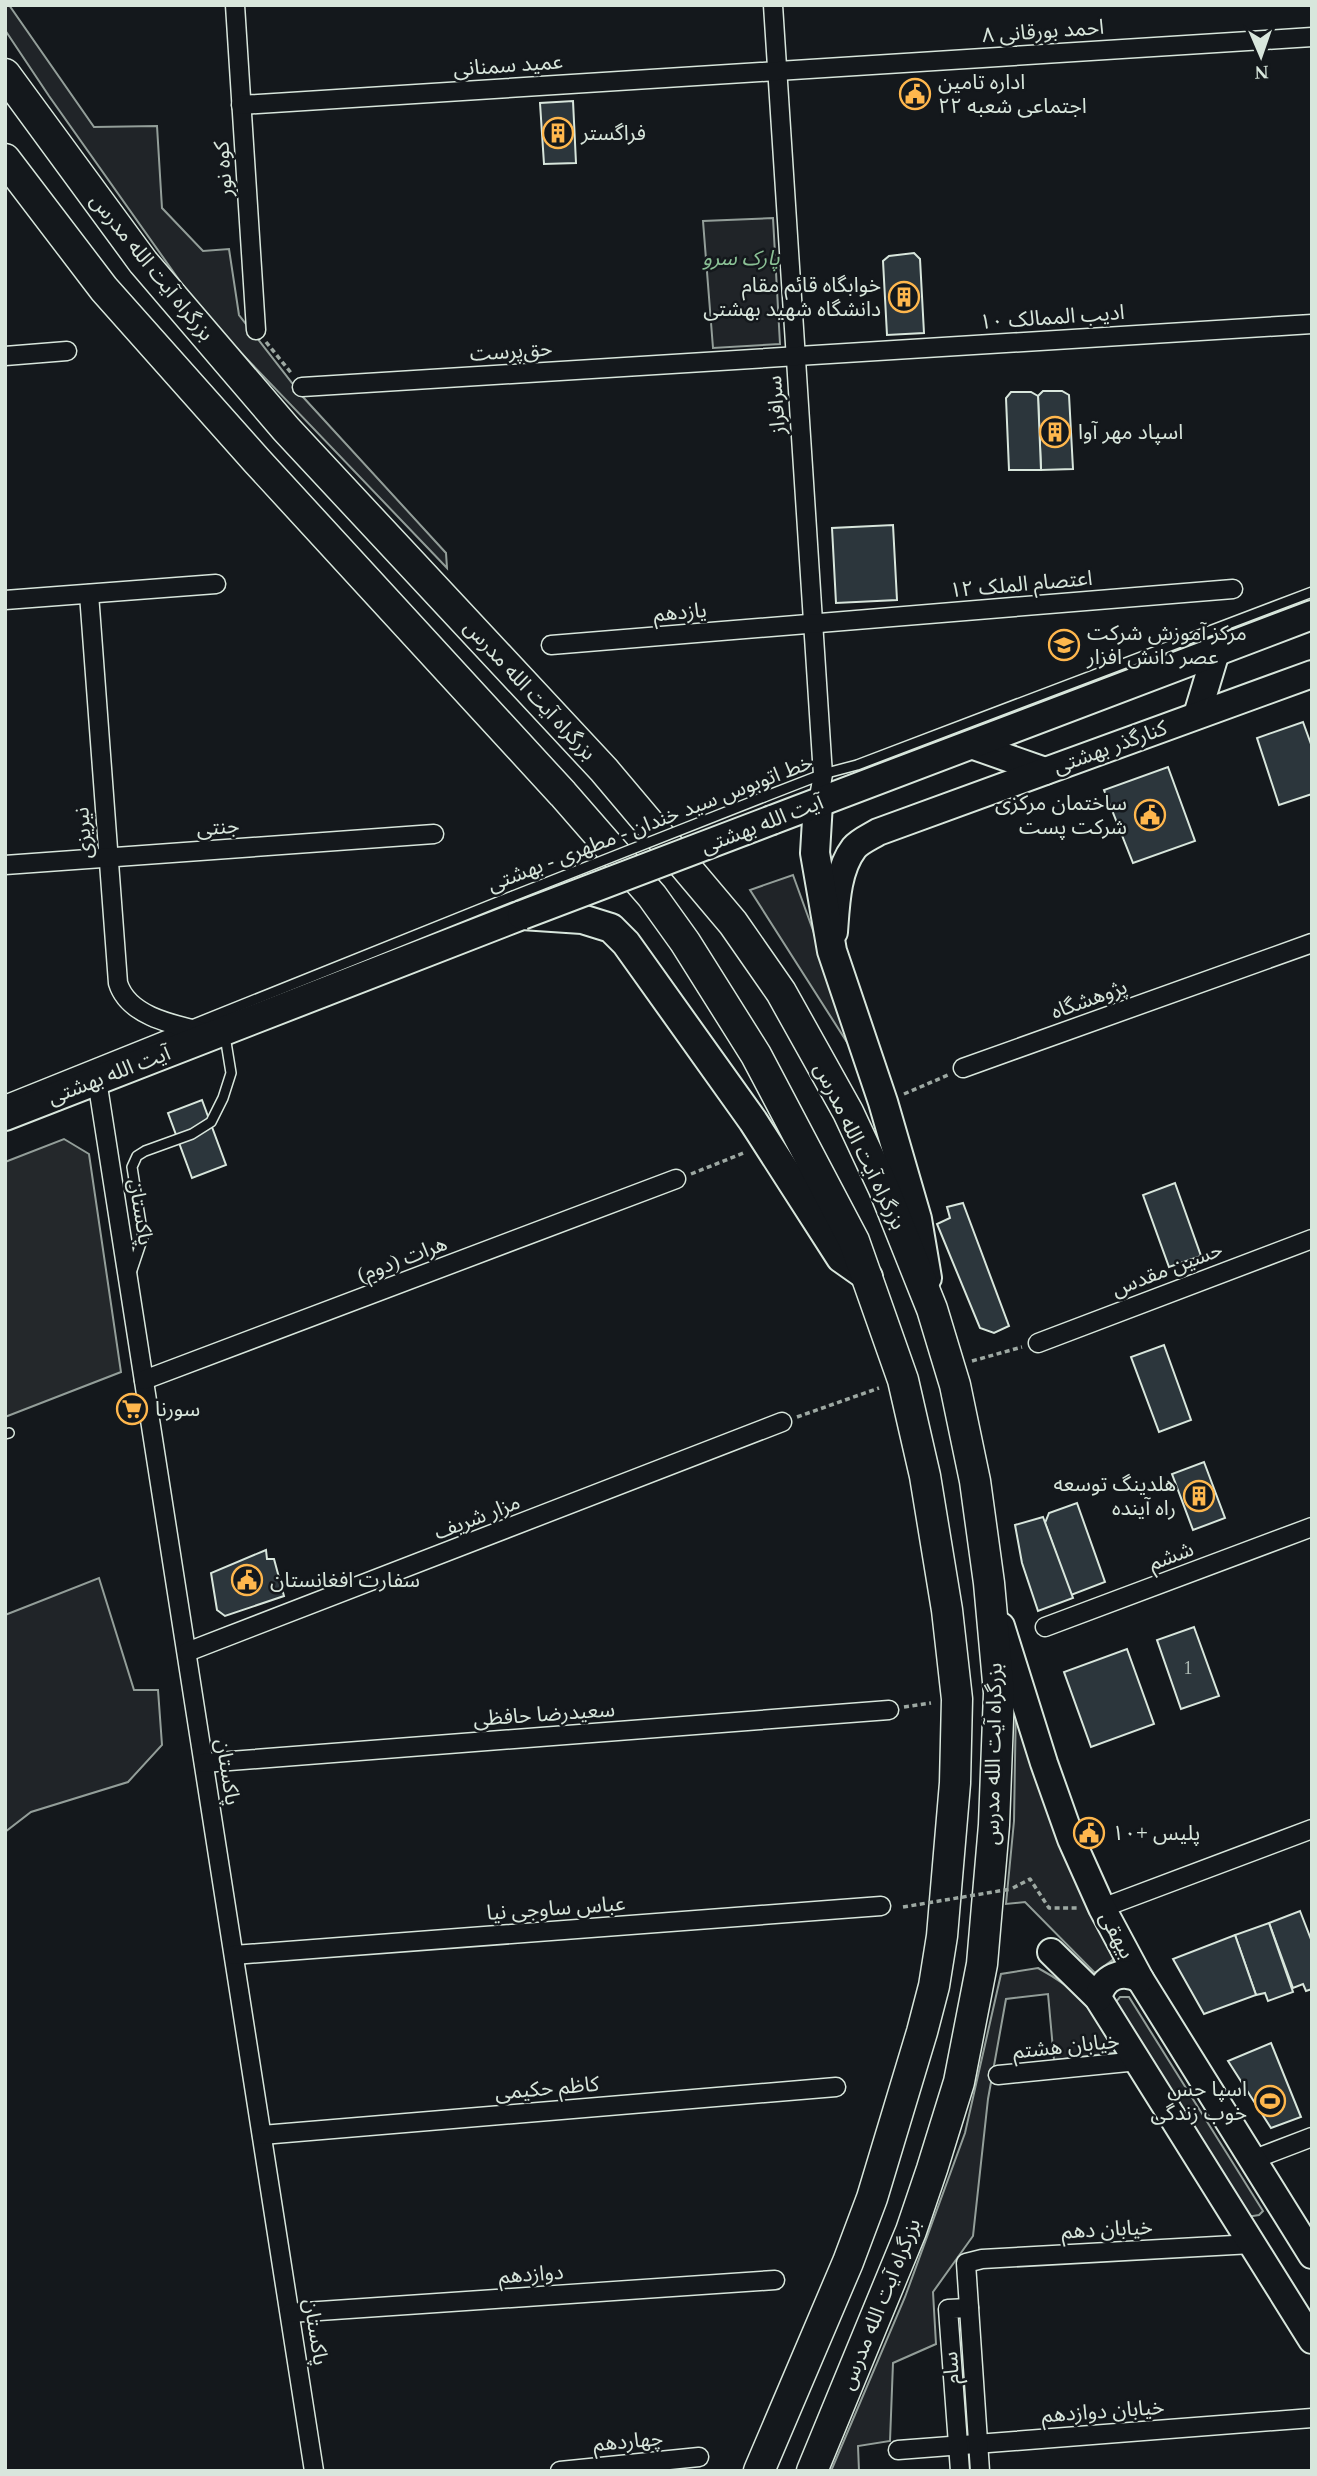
<svg xmlns="http://www.w3.org/2000/svg" width="1317" height="2476" viewBox="0 0 1317 2476" font-family="'Times New Roman','Noto Sans Arabic',serif">
  <style>
    .green { fill: #202428; stroke: #939e99; stroke-width: 2 }
    .parking { fill: #24282b; stroke: #939e99; stroke-width: 2 }
    .building { fill: #2c363c; stroke: #d8e6dc; stroke-width: 2 }
    .lines { fill: none; stroke-linecap: round; stroke-linejoin: round }
    .service-casing { stroke: #d8e6dc; stroke-width: 12 }
    .minor-casing { stroke: #d8e6dc; stroke-width: 21 }
    .secondary-casing { stroke: #d8e6dc; stroke-width: 30 }
    .primary-casing { stroke: #d8e6dc; stroke-width: 32 }
    .trunk-casing { stroke: #d8e6dc; stroke-width: 33 }
    .path { stroke: #9da8a2; stroke-width: 3.5; stroke-dasharray: 5 3.5; stroke-linecap: butt }
    .service { stroke: #14181c; stroke-width: 9 }
    .minor { stroke: #14181c; stroke-width: 18 }
    .secondary { stroke: #14181c; stroke-width: 26 }
    .primary { stroke: #14181c; stroke-width: 28 }
    .trunk { stroke: #14181c; stroke-width: 30 }
    .service-bridge-casing { stroke: #d8e6dc; stroke-width: 12; stroke-linecap: butt }
    .primary-bridge-casing { stroke: #d8e6dc; stroke-width: 32; stroke-linecap: butt }
    .path-bridge { stroke: #9da8a2; stroke-width: 3.5; stroke-dasharray: 5 3.5; stroke-linecap: butt }
    .service-bridge { stroke: #14181c; stroke-width: 9 }
    .primary-bridge { stroke: #14181c; stroke-width: 28 }
    .labels { text-anchor: middle; dominant-baseline: central; stroke-width: 5; stroke-linejoin: round; paint-order: stroke }
    .number-label { font-size: 18px; fill: #adbab4 }
    .street-label { font-size: 21px; fill: #d8e6dc; stroke: #14181c }
    .poi-label { font-size: 21px; fill: #d8e6dc; stroke: #14181c; text-anchor: start }
    .park-label { font-size: 21px; font-style: italic; fill: #8ac095; stroke: #14181c }
  </style>
  <rect width="100%" height="100%" fill="#14181c"/>
  <g class="green">
    <polygon points="5,5 9,5 94,127 157,126 162,208 203,251 229,249 239,315 303,397 446,553 447,568 201,311 49,96 5,30"/>
    <polygon points="773,218 780,344 713,348 703,221"/>
    <polygon points="793,875 856,1049 850,1047 750,890"/>
    <polygon points="99,1578 134,1690 158,1690 162,1745 128,1782 31,1812 5,1832 5,1615"/>
    <polygon points="1016,1701 1034,1775 1062,1852 1119,1955 1095,1973 1025,1902 1006,1904 1014,1821"/>
    <path d="M 1038,1968 C 1084,1993 1093,2009 1121,2052 L 1054,2060 L 1048,1994 L 1006,1999 L 988,2099 L 973,2236 L 933,2292 L 936,2344 L 893,2363 L 890,2441 L 858,2446 L 859,2471 L 831,2471 L 905,2297 L 965,2133 L 1001,1974 Z"/>
    <polygon points="1120,1997 1129,1997 1263,2211 1259,2215 1247,2217 1115,2003"/>
  </g>
  <polygon class="parking" points="64,1139 89,1154 121,1372 5,1417 5,1162"/>
  <g class="building">
    <polygon points="573,101 576,163 544,164 540,103"/>
    <polygon points="914,253 920,259 924,333 887,335 883,261 889,256"/>
    <polygon points="1043,391 1062,391 1069,395 1073,469 1041,470 1038,396"/>
    <polygon points="1011,392 1031,392 1038,396 1041,470 1009,470 1006,398"/>
    <polygon points="893,525 897,600 836,603 832,528"/>
    <polygon points="1303,722 1312,747 1312,794 1279,805 1257,738"/>
    <polygon points="1168,767 1195,841 1133,863 1104,790"/>
    <polygon points="202,1100 226,1165 192,1178 168,1113"/>
    <polygon points="1175,1183 1201,1256 1169,1267 1143,1195"/>
    <polygon points="963,1203 1009,1326 994,1333 980,1328 937,1224 950,1218 947,1207"/>
    <polygon points="1164,1345 1191,1420 1159,1432 1131,1357"/>
    <polygon points="1204,1462 1225,1518 1193,1530 1172,1474"/>
    <polygon points="1077,1503 1105,1582 1071,1595 1045,1523 1049,1513"/>
    <polygon points="1043,1517 1073,1598 1038,1611 1022,1563 1015,1525"/>
    <polygon points="266,1550 267,1559 274,1559 284,1596 225,1616 217,1610 211,1573"/>
    <polygon points="1194,1627 1219,1696 1181,1709 1157,1640"/>
    <polygon points="1127,1649 1154,1724 1091,1747 1064,1672"/>
    <polygon points="1300,1911 1312,1942 1312,1989 1306,1991 1303,1984 1293,1988 1269,1923"/>
    <polygon points="1269,1923 1293,1992 1268,2001 1265,1993 1256,1995 1235,1935"/>
    <polygon points="1235,1935 1256,1995 1204,2014 1173,1959"/>
    <polygon points="1271,2043 1301,2117 1271,2128 1228,2061"/>
  </g>
  <g class="lines">
    <g class="service-casing">
      <g id="service">
        <polyline points="764,797 823,774 857,765 1312,592"/>
        <polyline points="5,1100 513,896"/>
        <polyline points="131,1273 143,1237 132,1167 137,1156 145,1151 192,1134 211,1122 223,1098 231,1073 225,1036"/>
        <polyline points="5,1434 9,1433"/>
      </g>
    </g>
    <g class="minor-casing">
      <g id="minor">
        <polyline points="235,5 256,330"/>
        <polyline points="773,5 822,760 823,774 818,803"/>
        <polyline points="241,105 1312,37"/>
        <polyline points="5,356 67,351"/>
        <polyline points="302,387 1312,324"/>
        <path d="M 89,594 L 118,983 C 129,1019 181,1026 213,1034"/>
        <polyline points="5,600 216,584"/>
        <polyline points="551,645 1233,589"/>
        <polyline points="5,865 434,834"/>
        <polyline points="963,1068 1312,943"/>
        <polyline points="97,1080 314,2471"/>
        <polyline points="1038,1343 1312,1239"/>
        <polyline points="144,1380 676,1179"/>
        <polyline points="1045,1627 1312,1527"/>
        <polyline points="187,1652 782,1422"/>
        <polyline points="204,1763 889,1710"/>
        <polyline points="1102,1908 1312,1829"/>
        <polyline points="234,1955 881,1906"/>
        <polyline points="998,2075 1138,2061"/>
        <polyline points="262,2135 836,2087"/>
        <polyline points="1252,2160 1312,2137"/>
        <polyline points="290,2313 775,2280"/>
        <polyline points="898,2450 1312,2418"/>
        <polyline points="560,2471 699,2457"/>
        <polyline points="960,2471 948,2309 969,2308"/>
        <polyline points="980,2471 966,2263 982,2259 1252,2244"/>
      </g>
    </g>
    <g class="secondary-casing">
      <g id="secondary">
        <polyline points="1197,715 1216,652"/>
        <polyline points="971,745 1045,771"/>
        <path d="M 834,932 C 836,905 837,870 854,848 C 860,841 870,837 878,832 L 1312,674"/>
        <polyline points="1001,1626 1044,1763 1071,1839 1102,1908 1140,1979 1312,2255"/>
        <polyline points="1051,1952 1098,1998 1312,2340"/>
        <path d="M 1098,1998 C 1103,1977 1121,1969 1140,1979"/>
      </g>
    </g>
    <g class="primary-casing">
      <g id="primary">
        <polyline points="818,803 815,853 832,951 883,1102 917,1219 927,1278"/>
        <polyline points="772,820 1312,615"/>
        <polyline points="5,1116 522,915 582,919 611,928 626,943 753,1121 841,1258 868,1277"/>
      </g>
    </g>
    <g class="trunk-casing">
      <g id="trunk">
        <polyline points="5,74 143,262 286,429 604,770 733,923 781,992 848,1112 884,1189 932,1309 955,1385 975,1481 989,1583 999,1693 994,1825 982,1964 959,2082 932,2169 911,2231 812,2471"/>
        <polyline points="5,159 104,289 257,461 563,794 652,896 685,942 756,1055 854,1241 903,1380 925,1476 947,1610 957,1699 955,1783 942,1936 934,1986 922,2032 872,2198 848,2262 759,2471"/>
      </g>
    </g>
    <g class="path">
      <polyline points="266,342 292,374"/>
      <polyline points="904,1094 948,1075"/>
      <polyline points="691,1174 746,1152"/>
      <polyline points="972,1361 1022,1347"/>
      <polyline points="797,1417 879,1388"/>
      <polyline points="904,1707 931,1703"/>
      <polyline points="1013,1888 1030,1879 1049,1908 1078,1908"/>
    </g>
    <use href="#service" class="service"/>
    <use href="#minor" class="minor"/>
    <use href="#secondary" class="secondary"/>
    <use href="#primary" class="primary"/>
    <use href="#trunk" class="trunk"/>
    <g class="service-bridge-casing">
      <polyline id="service-bridge" points="513,896 764,797"/>
    </g>
    <g class="primary-bridge-casing">
      <polyline id="primary-bridge" points="522,915 772,820"/>
    </g>
    <polyline class="path-bridge" points="903,1907 1011,1889"/>
    <use href="#service-bridge" class="service-bridge"/>
    <use href="#primary-bridge" class="primary-bridge"/>
  </g>
  <defs>
    <g id="civic-ring" transform="scale(1.575)"><circle r="9.5" fill="#14181c" stroke="#ffb74d" stroke-width="1.5"/><path d="M-.6-6.5H3V-4.5H.6V-3L4-1V1h2V6H-6V1h2V-1L-.6-3ZM-1.2 2.5V6h2.4V2.5Z" fill="#ffb74d"/></g>
    <g id="building-ring" transform="scale(1.575)"><circle r="9.5" fill="#14181c" stroke="#ffb74d" stroke-width="1.5"/><path d="M-4-6H4V6H1V3H-1V6H-4ZM-2.5-4.3h1.7v1.8h-1.7ZM.8-4.3h1.7v1.8H.8ZM-2.5-1h1.7V.8h-1.7ZM.8-1h1.7V.8H.8Z" fill="#ffb74d"/></g>
    <g id="school-ring" transform="scale(1.575)"><circle r="9.5" fill="#14181c" stroke="#ffb74d" stroke-width="1.5"/><path d="M0-5L7-2L0 1L-7-2ZM-4 1L0 2.5L4 1V4Q0 6-4 4Z" fill="#ffb74d"/></g>
    <g id="supermarket-ring" transform="scale(1.575)"><circle r="9.5" fill="#14181c" stroke="#ffb74d" stroke-width="1.5"/><path d="M-6-5.5h2.5l.6 2H6L4.5 2H-2.5L-4.4-4H-6ZM-1.5 3.2a1.3 1.3 0 1 0 .1 0ZM3 3.2a1.3 1.3 0 1 0 .1 0Z" fill="#ffb74d"/></g>
    <g id="stadium-ring" transform="scale(1.575)"><circle r="9.5" fill="#14181c" stroke="#ffb74d" stroke-width="1.5"/><path d="M0-5a6.5 5 0 1 0 0 10a6.5 5 0 1 0 0-10ZM-3.5-1.8h7v3.6h-7Z" fill="#ffb74d"/></g>
  </defs>
  <g fill-rule="evenodd">
    <use href="#civic-ring" x="915" y="94"/>
    <use href="#building-ring" x="558" y="133"/>
    <use href="#building-ring" x="904" y="297"/>
    <use href="#building-ring" x="1055" y="432"/>
    <use href="#school-ring" x="1064" y="645"/>
    <use href="#civic-ring" x="1150" y="815"/>
    <use href="#supermarket-ring" x="132" y="1409"/>
    <use href="#building-ring" x="1199" y="1496"/>
    <use href="#civic-ring" x="247" y="1580"/>
    <use href="#civic-ring" x="1089" y="1833"/>
    <use href="#stadium-ring" x="1270" y="2101"/>
  </g>
  <g class="labels">
    <g class="number-label">
      <text x="1188" y="1668">1</text>
    </g>
    <g class="street-label">
      <text transform="translate(1043 31) rotate(-4)">احمد بورقانی ۸</text>
      <text transform="translate(508 65) rotate(-4)">عمید سمنانی</text>
      <text transform="translate(223 169) rotate(-94)">کوه نور</text>
      <text transform="translate(152 267) rotate(51)">بزرگراه آیت الله مدرس</text>
      <text transform="translate(1052 317) rotate(-4)">ادیب الممالک ۱۰</text>
      <text transform="translate(511 351) rotate(-4)">حق‌پرست</text>
      <text transform="translate(776 405) rotate(-94)">سرافراز</text>
      <text transform="translate(1021 584) rotate(-5)">اعتصام الملک ۱۲</text>
      <text transform="translate(680 612) rotate(-5)">یازدهم</text>
      <text transform="translate(530 690) rotate(47)">بزرگراه آیت الله مدرس</text>
      <text transform="translate(1110 747) rotate(-20)">کنارگذر بهشتی</text>
      <text transform="translate(650 823) rotate(-21)">خط اتوبوس سید خندان - مطهری - بهشتی</text>
      <text transform="translate(762 824) rotate(-21)">آیت الله بهشتی</text>
      <text transform="translate(218 827) rotate(-4)">جنتی</text>
      <text transform="translate(83 833) rotate(-94)">نیریزی</text>
      <text transform="translate(1089 999) rotate(-20)">پژوهشگاه</text>
      <text transform="translate(109 1075) rotate(-21)">آیت الله بهشتی</text>
      <text transform="translate(860 1146) rotate(64)">بزرگراه آیت الله مدرس</text>
      <text transform="translate(141 1212) rotate(81)">پاکستان</text>
      <text transform="translate(402 1259) rotate(-21)">هرات (دوم)</text>
      <text transform="translate(1167 1269) rotate(-21)">حسین مقدس</text>
      <text transform="translate(477 1517) rotate(-21)">مزار شریف</text>
      <text transform="translate(1171 1556) rotate(-21)">ششم</text>
      <text transform="translate(544 1714) rotate(-4)">سعیدرضا حافظی</text>
      <text transform="translate(993 1754) rotate(-89)">بزرگراه آیت الله مدرس</text>
      <text transform="translate(228 1772) rotate(81)">پاکستان</text>
      <text transform="translate(556 1908) rotate(-4)">عباس ساوجی نیا</text>
      <text transform="translate(1117 1935) rotate(62)">بیهقی</text>
      <text transform="translate(1066 2046) rotate(-6)">خیابان هشتم</text>
      <text transform="translate(547 2088) rotate(-5)">کاظم حکیمی</text>
      <text transform="translate(1107 2229) rotate(-3)">خیابان دهم</text>
      <text transform="translate(531 2274) rotate(-4)">دوازدهم</text>
      <text transform="translate(880 2304) rotate(-68)">بزرگراه آیت الله مدرس</text>
      <text transform="translate(316 2332) rotate(81)">پاکستان</text>
      <text transform="translate(951 2368) rotate(-94)">سام</text>
      <text transform="translate(1103 2411) rotate(-4)">خیابان دوازدهم</text>
      <text transform="translate(628 2441) rotate(-5)">چهاردهم</text>
    </g>
    <g class="poi-label">
      <text x="938" y="82">اداره تامین<tspan x="938" dy="24">اجتماعی شعبه ۲۲</tspan></text>
      <text x="581" y="133">فراگستر</text>
      <text x="881" y="285" text-anchor="end">خوابگاه قائم مقام<tspan x="881" dy="24">دانشگاه شهید بهشتی</tspan></text>
      <text x="1078" y="432">اسپاد مهر آوا</text>
      <text x="1087" y="633">مرکز آموزش شرکت<tspan x="1087" dy="24">عصر دانش افزار</tspan></text>
      <text x="1127" y="803" text-anchor="end">ساختمان مرکزی<tspan x="1127" dy="24">شرکت پست</tspan></text>
      <text x="155" y="1409">سورنا</text>
      <text x="1176" y="1484" text-anchor="end">هلدینگ توسعه<tspan x="1176" dy="24">راه آینده</tspan></text>
      <text x="270" y="1580">سفارت افغانستان</text>
      <text x="1112" y="1833">پلیس +۱٠</text>
      <text x="1247" y="2089" text-anchor="end">اسپا حس<tspan x="1247" dy="24">خوب زندگی</tspan></text>
    </g>
    <g class="park-label">
      <text x="741" y="258">پارک سرو</text>
    </g>
  </g>
  <rect width="1317" height="2476" fill="none" stroke="#d8e6dc" stroke-width="14"/>
  <g transform="translate(1261 56) rotate(178)" stroke="#14181c" stroke-width="5" paint-order="stroke">
  <path d="M0-5L12 26L0 18L-12 26Z" fill="#d8e6dc"/>
  <text y="-10" font-size="19" font-weight="bold" text-anchor="middle" fill="#d8e6dc">N</text>
  </g>
</svg>
